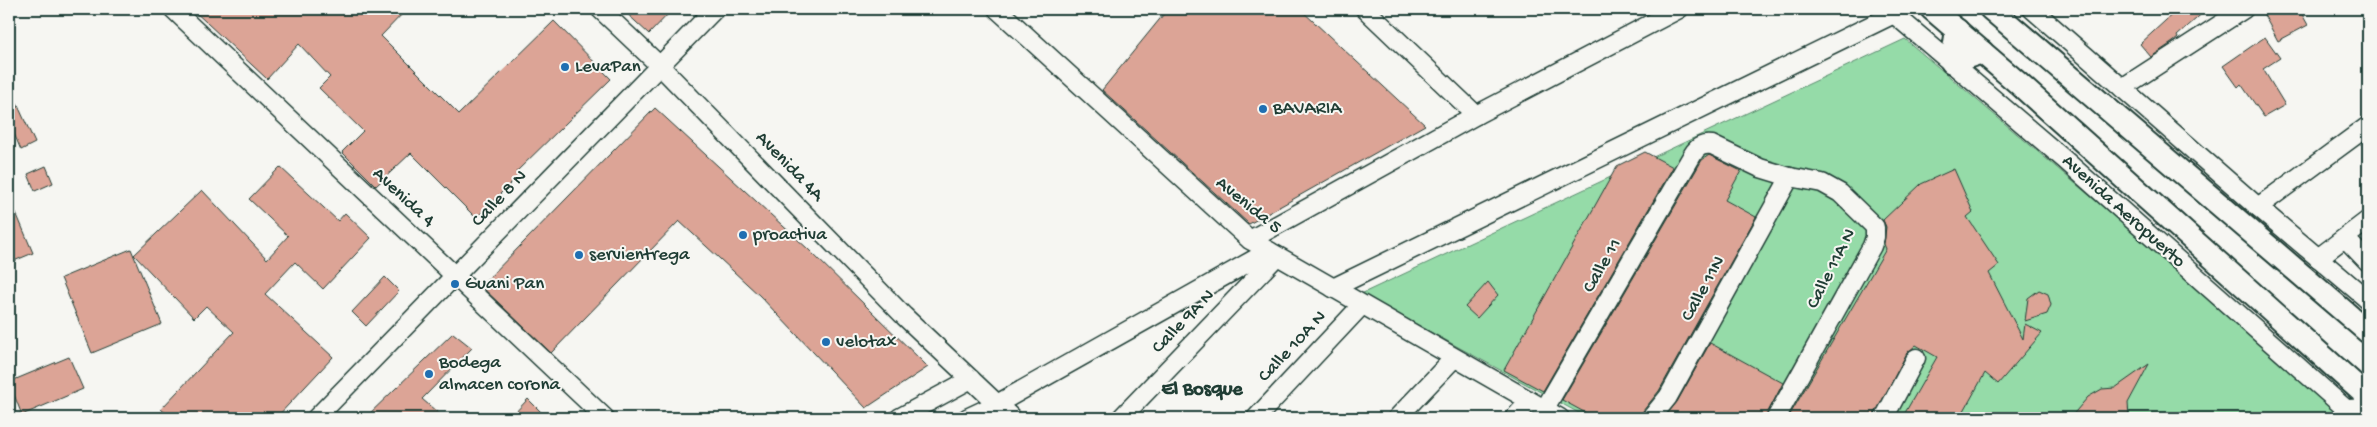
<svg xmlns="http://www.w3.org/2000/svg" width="2377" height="427" viewBox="0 0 2377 427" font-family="'Gochi Hand',sans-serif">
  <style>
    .green { fill: #95dba8; stroke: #5a8c6e }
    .building { fill: #dca496; stroke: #1f3d34 }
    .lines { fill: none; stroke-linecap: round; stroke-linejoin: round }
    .minor-casing { stroke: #1f3d34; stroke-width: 21 }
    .major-casing { stroke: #1f3d34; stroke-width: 26 }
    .minor { stroke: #f6f6f2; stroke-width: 18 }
    .major { stroke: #f6f6f2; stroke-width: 22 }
    .poi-dot { fill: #1f6fb2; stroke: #f6f6f2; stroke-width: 2 }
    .labels { text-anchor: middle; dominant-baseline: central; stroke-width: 4; stroke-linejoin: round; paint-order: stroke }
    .poi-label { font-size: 19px; fill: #1f3d34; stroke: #f6f6f2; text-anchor: start }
    .street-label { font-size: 19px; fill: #1f3d34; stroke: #f6f6f2 }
    .neighbourhood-label { font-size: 20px; font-weight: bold; fill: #1f3d34; stroke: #f6f6f2 }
  </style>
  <rect width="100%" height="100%" fill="#f6f6f2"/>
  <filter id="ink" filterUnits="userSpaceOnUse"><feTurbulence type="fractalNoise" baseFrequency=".02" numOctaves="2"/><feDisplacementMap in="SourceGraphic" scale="10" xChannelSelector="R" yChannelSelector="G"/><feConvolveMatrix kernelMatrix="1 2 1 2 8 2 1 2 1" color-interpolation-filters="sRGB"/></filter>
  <g filter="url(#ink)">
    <polygon class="green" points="1905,39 2352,418 1588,418 1361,294"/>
    <g class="building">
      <polygon points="192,9 407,9 381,36 459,114 554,21 611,79 516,172 519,175 476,218 411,153 376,186 342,152 363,131 319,88 330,77 299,44 267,79"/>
      <polygon points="622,9 673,9 649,34"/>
      <polygon points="1168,9 1300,9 1425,125 1249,224 1102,90"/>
      <polygon points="2178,9 2207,9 2177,36 2178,38 2173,42 2151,57 2140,44"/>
      <polygon points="2271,9 2299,9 2308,25 2278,41 2263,13"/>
      <polygon points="2265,37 2280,58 2263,69 2285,105 2264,117 2241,84 2238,87 2223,66"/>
      <polygon points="9,86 35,143 21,150 9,122"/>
      <polygon points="655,108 808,249 928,367 866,408 760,296 679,221 551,353 481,286"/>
      <polygon points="1645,152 1673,167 1543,391 1504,370 1617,166"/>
      <polygon points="1709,155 1741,171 1725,200 1756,217 1659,391 1643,411 1641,418 1595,418 1562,400 1702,160"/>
      <polygon points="46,166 53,183 35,191 28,174"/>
      <polygon points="280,167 338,221 345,213 371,238 323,289 295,262 265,294 333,357 276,418 171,418 161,409 234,332 206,306 194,318 134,255 202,190 267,259 288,236 249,199"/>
      <polygon points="1954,169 1973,212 1967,217 1999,265 1989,273 2023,339 2025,324 2042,333 1998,384 1985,373 1960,418 1902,418 1937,357 1916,345 1907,353 1873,418 1788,418 1886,249 1884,244 1886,227 1883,220 1921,184"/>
      <polygon points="9,196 33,253 9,263"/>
      <polygon points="131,249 162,324 92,353 61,278"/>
      <polygon points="385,277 399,291 366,326 352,312"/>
      <polygon points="1488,282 1498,295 1477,318 1465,307"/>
      <polygon points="2039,290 2048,294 2051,305 2047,314 2025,321 2028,298"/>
      <polygon points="453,333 472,348 422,399 444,418 365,418"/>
      <polygon points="1710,343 1783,383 1765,418 1664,418 1677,402"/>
      <polygon points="69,357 83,389 22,415 9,382"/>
      <polygon points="2149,364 2128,403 2129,418 2070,418 2088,397 2102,389 2115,388"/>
      <polygon points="528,399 547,418 510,418"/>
    </g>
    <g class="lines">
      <g class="minor-casing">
        <g id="minor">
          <polyline points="173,9 605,418"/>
          <polyline points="600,9 660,66 904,316 1012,418"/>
          <polyline points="997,9 1250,240 1560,418"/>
          <polyline points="1365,9 1476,115"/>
          <polyline points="1888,9 2065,160 2356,418"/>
          <polyline points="2032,9 2258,207 2368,300"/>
          <polyline points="2122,88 2244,9"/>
          <polyline points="2258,207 2368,126"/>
          <polyline points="2345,238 2368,262"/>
          <polyline points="1250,240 1476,115 1679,9"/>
          <polyline points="2318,258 2368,220"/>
          <polyline points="1333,288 1894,14"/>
          <path d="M 1544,410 L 1693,154 C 1698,146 1703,144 1712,145 L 1760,168 L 1790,177 L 1822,183 L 1840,193 L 1875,227 L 1875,237 L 1872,246 L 1776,418"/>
          <polyline points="316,418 715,9"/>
          <polyline points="899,418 971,379"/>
          <polyline points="967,418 997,404 1269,251"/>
          <polyline points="1121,418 1277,256"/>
          <polyline points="1256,418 1362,305"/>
          <polyline points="1397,418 1454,358"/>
          <polyline points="1514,418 1530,401"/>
          <polyline points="1651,418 1668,397 1790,177"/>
          <polyline points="1884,418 1916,358"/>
        </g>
      </g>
      <g class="major-casing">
        <g id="major">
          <polyline points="1932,9 2018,83 2368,397"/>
          <polyline points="1991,9 2368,332"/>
          <polyline points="1957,30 1952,62 1982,52"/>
          <polyline points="2348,411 2368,410"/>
        </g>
      </g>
      <use href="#minor" class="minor"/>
      <use href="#major" class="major"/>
    </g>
  </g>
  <g class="poi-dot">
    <circle cx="565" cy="67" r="5"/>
    <circle cx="1263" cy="109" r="5"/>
    <circle cx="743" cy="235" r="5"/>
    <circle cx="579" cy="255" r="5"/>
    <circle cx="455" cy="284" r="5"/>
    <circle cx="826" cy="342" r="5"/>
    <circle cx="429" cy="374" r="5"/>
  </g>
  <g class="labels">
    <g class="poi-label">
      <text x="575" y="67">LevaPan</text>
      <text x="1273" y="109">BAVARIA</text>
      <text x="753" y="235">proactiva</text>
      <text x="589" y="255">servientrega</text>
      <text x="465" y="284">Guani Pan</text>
      <text x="836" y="342">velotax</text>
      <text x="439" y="363">Bodega<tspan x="439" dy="22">almacen corona</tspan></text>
    </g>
    <g class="street-label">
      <text transform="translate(789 167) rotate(46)">Avenida 4A</text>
      <text transform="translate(403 198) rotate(43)">Avenida 4</text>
      <text transform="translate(500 199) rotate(-46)">Calle 8 N</text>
      <text transform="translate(1248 206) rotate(39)">Avenida 5</text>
      <text transform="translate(2123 212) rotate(42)">Avenida Aeropuerto</text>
      <text transform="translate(1603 266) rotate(-60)">Calle 11</text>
      <text transform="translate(1832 269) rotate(-63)">Calle 11A N</text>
      <text transform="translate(1704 289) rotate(-61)">Calle 11N</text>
      <text transform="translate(1184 322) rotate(-46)">Calle 9A N</text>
      <text transform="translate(1293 347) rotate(-47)">Calle 10A N</text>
    </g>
    <g class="neighbourhood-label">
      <text x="1202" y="390">El Bosque</text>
    </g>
  </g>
  <rect width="2377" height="427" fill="none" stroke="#f6f6f2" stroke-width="30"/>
  <rect x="15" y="15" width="2347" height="397" fill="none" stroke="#1f3d34" stroke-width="2" filter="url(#ink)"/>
</svg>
